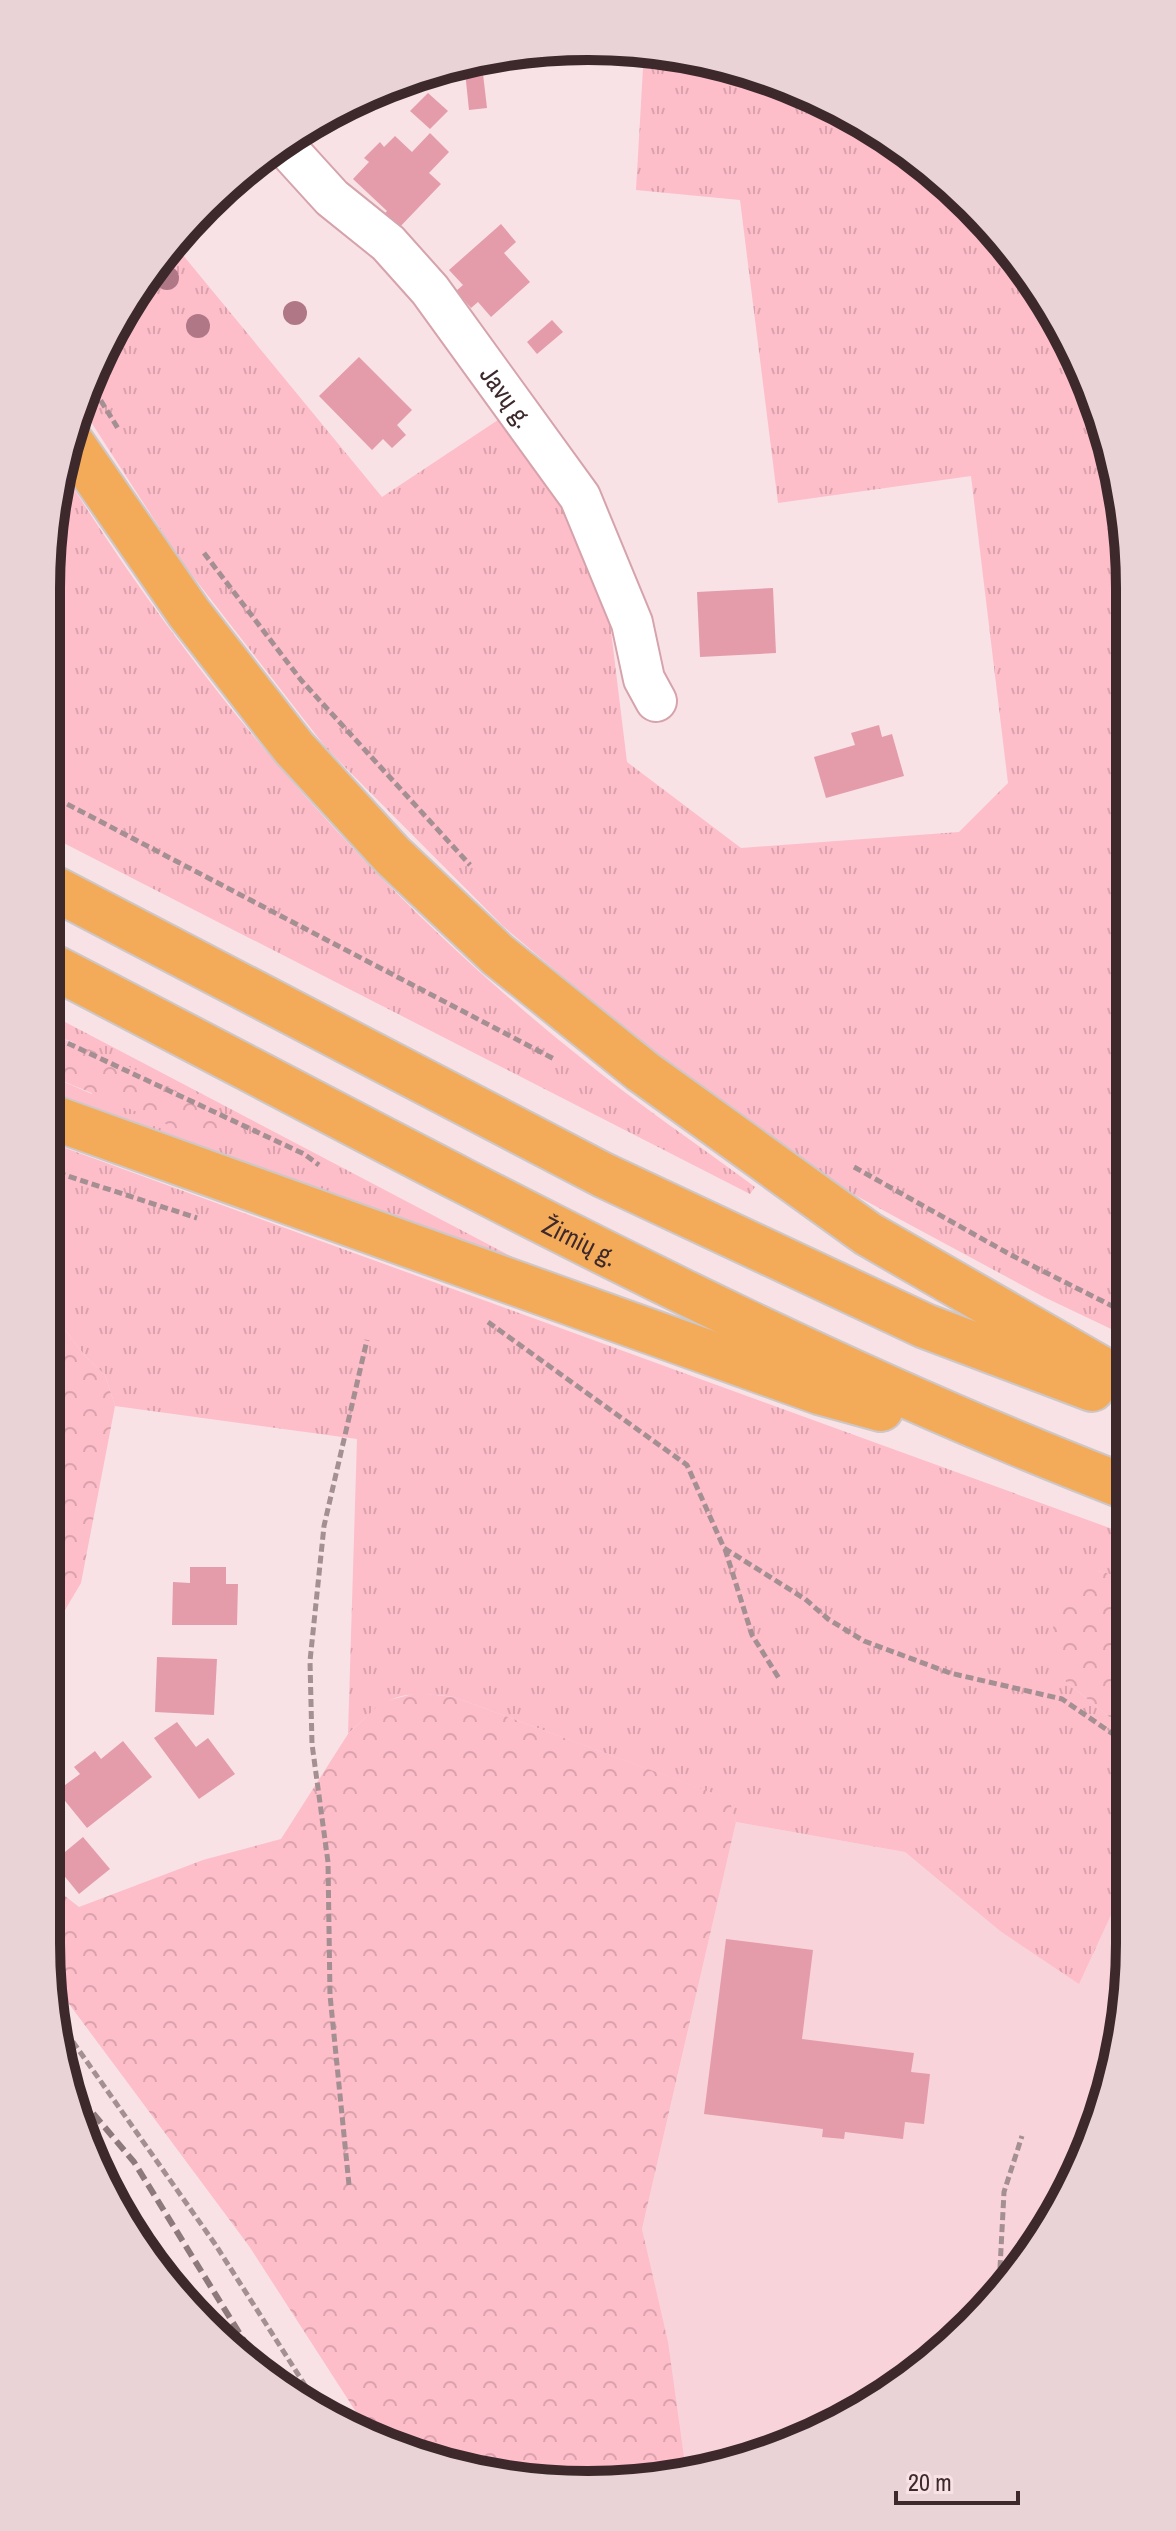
<svg xmlns="http://www.w3.org/2000/svg" width="1176" height="2531" viewBox="0 0 1176 2531" font-family="'Archivo Narrow',sans-serif">
  <style>
    .built { fill: #f9d3da }
    .grass { fill: url(#grass-tufts) }
    .forest { fill: url(#forest-crowns) }
    .building { fill: #e49caa }
    .lines { fill: none; stroke-linecap: round; stroke-linejoin: round }
    .minor-casing { stroke: #d6a3ac; stroke-width: 44 }
    .highway-casing { stroke: #cdc7c8; stroke-width: 48 }
    .path { stroke: #a48f92; stroke-width: 5; stroke-dasharray: 8 4; stroke-linecap: butt }
    .minor { stroke: #fff; stroke-width: 40 }
    .highway { stroke: #f4ab59; stroke-width: 44 }
    .rail { stroke: #8d787b; stroke-width: 6; stroke-dasharray: 12 6; stroke-linecap: butt }
    .tree { fill: #b07887 }
    .labels { text-anchor: middle; dominant-baseline: central; stroke-width: 6; stroke-linejoin: round; paint-order: stroke }
    .street-label { font-size: 26px; fill: #3d292c; stroke: #f8e2e5 }
    .rim { fill: none; stroke: #3d292c; stroke-width: 10 }
  </style>
  <defs>
    <pattern id="grass-tufts" width="24" height="20" patternUnits="userSpaceOnUse" patternTransform="scale(2)"><rect width="24" height="20" fill="#fdbdc9"/><path d="M3 7l-1-3M5 7V3M7 7l1-3M15 17l-1-3M17 17v-4M19 17l1-3" fill="none" stroke="#daa2ad"/></pattern>
    <pattern id="forest-crowns" width="20" height="18" patternUnits="userSpaceOnUse" patternTransform="scale(2)"><rect width="20" height="18" fill="#fdbdc9"/><path d="M2 6a3 3 0 1 1 6 0M12 15a3 3 0 1 1 6 0" fill="none" stroke="#daa2ad"/></pattern>
  </defs>
  <rect width="100%" height="100%" fill="#f8e2e5"/>
  <polygon class="built" points="736,1822 905,1852 1000,1931 1079,1983 1130,1874 1130,1943 1120,2048 1089,2150 995,2301 859,2413 683,2476 684,2457 642,2229"/>
  <g class="grass">
    <path d="M 644,51 L 693,56 L 795,87 L 918,158 L 1018,258 L 1089,380 L 1125,517 L 1128,1337 L 1044,1297 L 853,1194 L 671,1068 L 504,927 L 327,749 L 181,561 L 80,405 C 98,346 134,291 173,243 L 382,497 L 510,412 L 603,566 L 627,762 L 741,848 L 959,832 L 1008,783 L 971,476 L 778,503 L 740,200 L 636,190 Z"/>
    <path d="M 61,468 C 198,690 375,894 580,1057 C 636,1103 697,1144 755,1187 L 750,1194 L 46,834 L 46,588 Z"/>
    <polygon points="46,1012 522,1262 46,1090 46,1074 92,1094 73,1042 46,1033"/>
    <path d="M 46,1141 L 1129,1535 L 1129,1580 L 1099,1571 L 1064,1680 L 1129,1733 L 1130,1874 L 1079,1984 L 1000,1931 L 905,1852 L 736,1822 L 728,1799 L 454,1697 C 396,1690 389,1695 348,1734 L 357,1439 L 115,1406 L 105,1375 L 85,1356 L 46,1305 Z"/>
    <polygon points="132,2217 194,2311 180,2300 129,2229"/>
  </g>
  <g class="forest">
    <path d="M 46,1033 C 105,1053 177,1087 229,1122 L 224,1135 L 195,1136 L 46,1074 Z"/>
    <polygon points="46,1305 85,1356 105,1375 115,1406 81,1583 46,1642"/>
    <polygon points="1100,1571 1129,1580 1129,1733 1064,1680 1053,1628 1061,1598"/>
    <polygon points="417,1693 454,1697 729,1799 736,1822 642,2229 668,2342 684,2457 683,2476 588,2485 483,2475 369,2432 249,2246 52,1981 46,1943 46,1881 79,1907 203,1860 281,1839 348,1734 382,1702"/>
  </g>
  <g class="building">
    <polygon points="481,57 487,108 469,110 464,62"/>
    <polygon points="428,93 448,111 430,129 410,111"/>
    <polygon points="430,133 449,152 429,173 441,184 396,231 381,217 387,211 353,179 369,162 364,158 380,142 384,147 395,136 412,152"/>
    <polygon points="501,224 516,242 504,253 530,282 491,317 478,302 471,308 456,291 463,285 449,270"/>
    <polygon points="552,320 563,332 537,354 527,342"/>
    <polygon points="359,357 412,410 397,425 406,435 392,448 383,439 372,450 319,396"/>
    <polygon points="773,588 776,653 700,657 697,592"/>
    <polygon points="879,725 882,737 892,734 904,776 826,798 814,757 855,745 851,733"/>
    <polygon points="190,1567 226,1567 226,1584 238,1584 237,1625 172,1625 173,1582 190,1583"/>
    <polygon points="157,1657 217,1659 214,1715 155,1712"/>
    <polygon points="177,1722 196,1747 208,1738 235,1774 199,1799 154,1738"/>
    <polygon points="123,1741 152,1777 87,1828 57,1791 80,1774 74,1767 95,1751 101,1759"/>
    <polygon points="83,1837 110,1869 79,1894 53,1862"/>
    <polygon points="726,1939 813,1950 802,2039 914,2053 911,2072 930,2074 924,2124 905,2122 903,2139 845,2132 844,2139 822,2137 823,2129 704,2114"/>
  </g>
  <g class="lines">
    <g class="minor-casing">
      <g id="minor">
        <path id="s1" d="M 281,142 L 332,198 L 388,243 L 430,290 L 580,497 L 632,623 L 644,679 L 656,701"/>
      </g>
    </g>
    <g class="highway-casing">
      <g id="highway">
        <polyline points="69,439 189,613 294,748 392,855 498,955 642,1071 868,1234 1128,1384"/>
        <polyline points="46,884 603,1175 925,1326 1092,1389"/>
        <path id="s2" d="M 46,963 C 402,1147 754,1344 1128,1488"/>
        <polyline points="46,1115 819,1392 881,1409"/>
      </g>
    </g>
    <g class="path">
      <polyline points="88,380 119,430"/>
      <polyline points="204,553 301,680 470,865"/>
      <polyline points="46,793 556,1060"/>
      <polyline points="46,1033 304,1154 319,1165"/>
      <polyline points="854,1167 1011,1255 1128,1314"/>
      <polyline points="46,1169 197,1218"/>
      <polyline points="488,1322 687,1465 724,1548 805,1599 828,1619 864,1641 950,1673 1062,1699 1129,1745"/>
      <polyline points="725,1549 752,1635 780,1680"/>
      <polyline points="59,2022 215,2244 324,2415"/>
      <polyline points="349,2185 330,1995 328,1862 312,1744 310,1661 324,1526 367,1340"/>
      <polyline points="1000,2268 1004,2192 1022,2136"/>
    </g>
    <use href="#minor" class="minor"/>
    <use href="#highway" class="highway"/>
    <polyline class="rail" points="70,2086 134,2162 259,2365"/>
  </g>
  <g class="tree">
    <circle cx="167" cy="278" r="12"/>
    <circle cx="295" cy="313" r="12"/>
    <circle cx="198" cy="326" r="12"/>
  </g>
  <g class="labels">
    <g class="street-label">
      <text stroke="none"><textPath href="#s1" startOffset="342">Javų g.</textPath></text>
      <text stroke="none"><textPath href="#s2" startOffset="602">Žirnių g.</textPath></text>
    </g>
  </g>
  <path d="M0 0H1176V2531H0ZM588 60H588A528 528 0 0 1 1116 588V1943A528 528 0 0 1 588 2471H588A528 528 0 0 1 60 1943V588A528 528 0 0 1 588 60Z" fill="#e9d3d6" fill-rule="evenodd"/>
  <path class="rim" d="M588 60H588A528 528 0 0 1 1116 588V1943A528 528 0 0 1 588 2471H588A528 528 0 0 1 60 1943V588A528 528 0 0 1 588 60Z"/>
  <path d="M896 2491v12h122v-12" fill="none" stroke="#3d292c" stroke-width="4"/>
  <text x="908" y="2491" font-size="24" fill="#3d292c" stroke="#f8e2e5" stroke-width="6" paint-order="stroke">20 m</text>
</svg>
